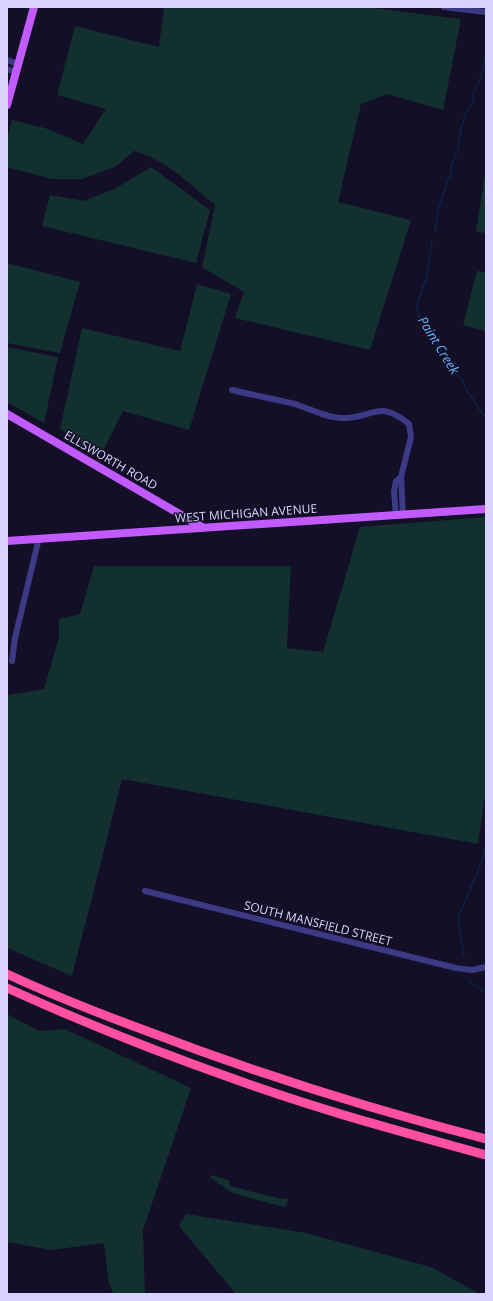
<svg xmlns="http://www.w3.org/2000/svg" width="493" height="1301" viewBox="0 0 493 1301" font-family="'Open Sans',sans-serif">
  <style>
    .green { fill: #12302f }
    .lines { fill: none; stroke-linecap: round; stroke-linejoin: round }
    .stream { stroke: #0c2248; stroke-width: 1.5 }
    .minor { stroke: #3d3a85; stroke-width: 6 }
    .major { stroke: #c25bff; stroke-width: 8 }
    .highway { stroke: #ff4fa3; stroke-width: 9 }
    .labels { text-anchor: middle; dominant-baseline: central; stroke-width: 3; stroke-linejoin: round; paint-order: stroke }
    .street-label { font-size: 12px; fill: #d9d4ff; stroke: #130f26 }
    .water-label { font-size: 13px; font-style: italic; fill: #62b6ff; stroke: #130f26 }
  </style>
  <rect width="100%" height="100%" fill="#130f26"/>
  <g class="green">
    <path d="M 164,7 L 366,7 L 461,19 L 443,110 L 387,94 L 361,104 L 338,202 L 411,220 L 370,350 L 235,318 L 244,292 L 202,267 L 215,205 C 191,185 165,159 134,151 L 115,167 L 82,179 L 52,179 L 7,167 L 7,139 L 12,120 L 45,128 L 83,144 L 106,109 L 57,95 L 75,26 L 159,47 Z"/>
    <polygon points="151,167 210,210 196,263 42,226 50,195 84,201 116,188"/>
    <polygon points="486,168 486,233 476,232"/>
    <polygon points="7,263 80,282 60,353 7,343"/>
    <polygon points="477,271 486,272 486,331 463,325"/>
    <polygon points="197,284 231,294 189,430 123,411 101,455 60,429 82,328 180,351"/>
    <polygon points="7,347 58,357 44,423 7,402"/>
    <polygon points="486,517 486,788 478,844 122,779 72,976 7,948 7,695 44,689 59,637 59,619 80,614 94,566 291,566 287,648 323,652 360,527"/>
    <polygon points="7,1014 39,1031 65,1029 191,1088 143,1230 145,1294 114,1294 109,1285 104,1243 51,1250 7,1242"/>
    <polygon points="211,1175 229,1180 230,1186 281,1199 282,1198 288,1199 287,1205 284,1207 232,1193 210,1177"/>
    <polygon points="186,1214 306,1233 431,1267 480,1294 236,1294 179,1226"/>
  </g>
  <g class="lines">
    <g class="stream">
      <path d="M 435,232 L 438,210 L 448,179 L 452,174 C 447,165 457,157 458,148 C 460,133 463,113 473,102 L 473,94 L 482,74 L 486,56"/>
      <polyline points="432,241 426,279 418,301 417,309 422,324 429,329 444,356 448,357 452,369 463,381 466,389 486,419"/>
      <polyline points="486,690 486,701"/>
      <polyline points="464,956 458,918 483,858 486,842"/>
      <polyline points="468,980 486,994"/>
    </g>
    <g class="minor">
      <polyline points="444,7 486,12"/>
      <polyline points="7,60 18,64"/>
      <polyline points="7,69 16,72"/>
      <path d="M 232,390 C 253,395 274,399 295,404 C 311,409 326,418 342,418 C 373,419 378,398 409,424 L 411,437 L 401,477 L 403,515"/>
      <polyline points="396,516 394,491 396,481 401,477"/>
      <polyline points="12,661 15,638 39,538"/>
      <polyline points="145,891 456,968 472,970 486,967"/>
    </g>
    <g class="major">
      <polyline points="7,105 34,7"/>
      <polyline points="7,414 202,527"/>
      <polyline points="7,541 486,509"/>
    </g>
    <g class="highway">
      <path d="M 7,974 C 52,995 98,1013 144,1030 C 256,1073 370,1109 486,1139"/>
      <path d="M 7,988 C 82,1022 160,1053 237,1080 C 319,1110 403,1132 486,1155"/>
    </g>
  </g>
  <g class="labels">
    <g class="street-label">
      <text transform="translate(111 460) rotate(30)">ELLSWORTH ROAD</text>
      <text transform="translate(246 513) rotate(-4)">WEST MICHIGAN AVENUE</text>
      <text transform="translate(318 923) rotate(14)">SOUTH MANSFIELD STREET</text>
    </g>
    <g class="water-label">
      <text transform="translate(439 345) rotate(58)">Paint Creek</text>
    </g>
  </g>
  <rect width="493" height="1301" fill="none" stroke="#d9d4ff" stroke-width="16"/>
</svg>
